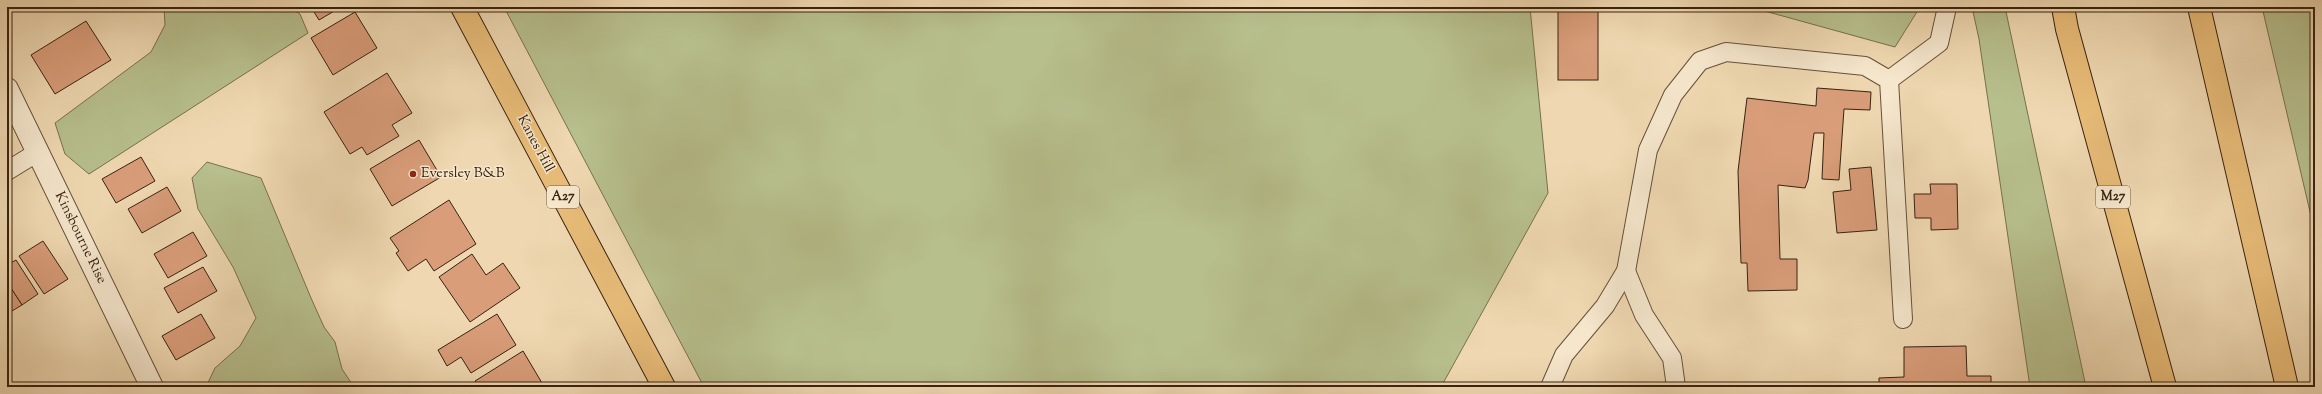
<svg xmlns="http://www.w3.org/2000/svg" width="2322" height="394" viewBox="0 0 2322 394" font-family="'Sorts Mill Goudy',serif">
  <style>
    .green { fill: #b7bf8d; stroke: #78704e }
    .building { fill: #d99d7a; stroke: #38220f }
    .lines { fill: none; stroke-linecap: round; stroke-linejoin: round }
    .service-casing { stroke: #665038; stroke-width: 20 }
    .minor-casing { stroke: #665038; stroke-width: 24 }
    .primary-casing { stroke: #38220f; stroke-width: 24 }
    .motorway-casing { stroke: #38220f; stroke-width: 24 }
    .service { stroke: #f5e6cc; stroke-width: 18 }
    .minor { stroke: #f5e6cc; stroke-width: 22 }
    .primary { stroke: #e8bc78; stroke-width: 22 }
    .motorway { stroke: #e8bc78; stroke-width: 22 }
    .poi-dot { fill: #8f2418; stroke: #f5e6cc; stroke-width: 1.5 }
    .labels { text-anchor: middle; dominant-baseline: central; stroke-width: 3; stroke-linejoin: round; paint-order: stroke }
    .shield { fill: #f5e6cc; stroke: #715d48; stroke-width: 1 }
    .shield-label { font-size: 13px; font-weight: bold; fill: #38220f }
    .street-label { font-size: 14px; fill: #38220f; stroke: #f5e6cc }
    .poi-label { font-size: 14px; fill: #38220f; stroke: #f5e6cc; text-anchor: start }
  </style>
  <rect width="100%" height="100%" fill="#efd8b1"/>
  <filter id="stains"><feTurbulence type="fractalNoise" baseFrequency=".005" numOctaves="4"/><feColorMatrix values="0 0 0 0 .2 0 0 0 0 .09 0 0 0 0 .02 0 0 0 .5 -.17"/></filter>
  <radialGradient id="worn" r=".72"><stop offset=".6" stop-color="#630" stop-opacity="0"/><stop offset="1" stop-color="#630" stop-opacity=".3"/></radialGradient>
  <g class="green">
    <polygon points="164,7 288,7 300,14 308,33 89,174 65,154 55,123 151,52 165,25"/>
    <polygon points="504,7 1530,7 1548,193 1441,387 704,387"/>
    <polygon points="1750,7 1920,7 1895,47"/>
    <polygon points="1972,7 2005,7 2086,387 2030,387 1979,39"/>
    <polygon points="2262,7 2315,7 2315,233"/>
    <polygon points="207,162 261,178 311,298 324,327 335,342 342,369 354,387 206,387 215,368 240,346 256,318 233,267 198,209 192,178"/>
  </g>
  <g class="building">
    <polygon points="311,7 341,7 319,20"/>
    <rect x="1558" y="9" width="40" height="71"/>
    <polygon points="355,12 377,48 333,75 311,38"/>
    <polygon points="86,21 111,60 55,94 31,55"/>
    <polygon points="387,73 412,113 392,125 399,136 367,155 362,147 350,154 324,112"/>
    <polygon points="1817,88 1871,92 1870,110 1844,109 1839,180 1822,179 1824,133 1814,133 1808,180 1805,188 1778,185 1780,259 1797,259 1797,290 1748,291 1747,263 1741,263 1738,171 1747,98 1816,106"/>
    <polygon points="419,140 441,177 392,206 370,169"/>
    <polygon points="141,157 155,181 116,203 102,179"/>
    <polygon points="1871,167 1877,230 1837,233 1833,192 1851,190 1849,169"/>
    <polygon points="1930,184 1957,184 1958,229 1931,230 1931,218 1915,218 1914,194 1931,194"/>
    <polygon points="167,187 181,211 142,233 128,209"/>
    <polygon points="449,200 476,244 434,271 426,259 408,271 396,253 399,251 390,238"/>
    <polygon points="193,232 207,256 168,278 154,254"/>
    <polygon points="43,241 68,279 44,294 19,256"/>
    <polygon points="472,254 486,275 503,263 520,288 470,322 439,277"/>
    <polygon points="16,260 38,294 22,305 7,282 7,265"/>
    <polygon points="203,267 217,291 178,313 164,288"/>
    <polygon points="7,282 22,305 7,314"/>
    <polygon points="201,314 215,338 176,360 162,336"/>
    <polygon points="497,314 516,345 471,373 461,357 447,366 438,350"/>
    <polygon points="1966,346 1967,376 1991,376 1991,387 1879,387 1879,378 1904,377 1904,347"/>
    <polygon points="523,351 542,383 535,387 479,387 475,381"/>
  </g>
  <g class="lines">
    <g class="service-casing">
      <g id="service">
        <polyline points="1889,80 1939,43 1947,7"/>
        <polyline points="7,171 38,152"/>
        <polyline points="1626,271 1644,315 1672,358 1676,387"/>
        <polyline points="1550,387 1564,355 1605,306 1626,271 1648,150 1673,95 1700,61 1726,52 1865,66 1889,80 1903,319"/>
      </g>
    </g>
    <g class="minor-casing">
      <polyline id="minor" points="7,89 152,387"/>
    </g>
    <g class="primary-casing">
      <polyline id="primary" points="462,7 664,387"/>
    </g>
    <g class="motorway-casing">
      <g id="motorway">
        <polyline points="2063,7 2067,29 2165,387"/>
        <polyline points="2199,7 2287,387"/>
      </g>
    </g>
    <use href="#service" class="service"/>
    <use href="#minor" class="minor"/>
    <use href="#primary" class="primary"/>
    <use href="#motorway" class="motorway"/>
  </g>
  <circle class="poi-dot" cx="413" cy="174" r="4"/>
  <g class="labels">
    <g class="shield">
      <rect x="547" y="186" width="32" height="22" rx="3"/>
      <rect x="2096" y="186" width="34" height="22" rx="3"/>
    </g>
    <g class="shield-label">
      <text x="563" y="197">A27</text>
      <text x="2113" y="197">M27</text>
    </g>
    <g class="street-label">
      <text transform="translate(535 144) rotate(62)">Kanes Hill</text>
      <text transform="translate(80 238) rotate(64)">Kinsbourne Rise</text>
    </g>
    <g class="poi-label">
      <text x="421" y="174">Eversley B&amp;B</text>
    </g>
  </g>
  <rect width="2322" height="394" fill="none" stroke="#efd8b1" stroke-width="24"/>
  <rect x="8" y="8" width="2306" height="378" fill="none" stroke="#38220f" stroke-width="2"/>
  <rect x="12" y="12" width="2298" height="370" fill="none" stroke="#38220f"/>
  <rect width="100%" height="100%" filter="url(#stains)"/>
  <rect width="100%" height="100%" fill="url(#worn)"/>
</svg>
